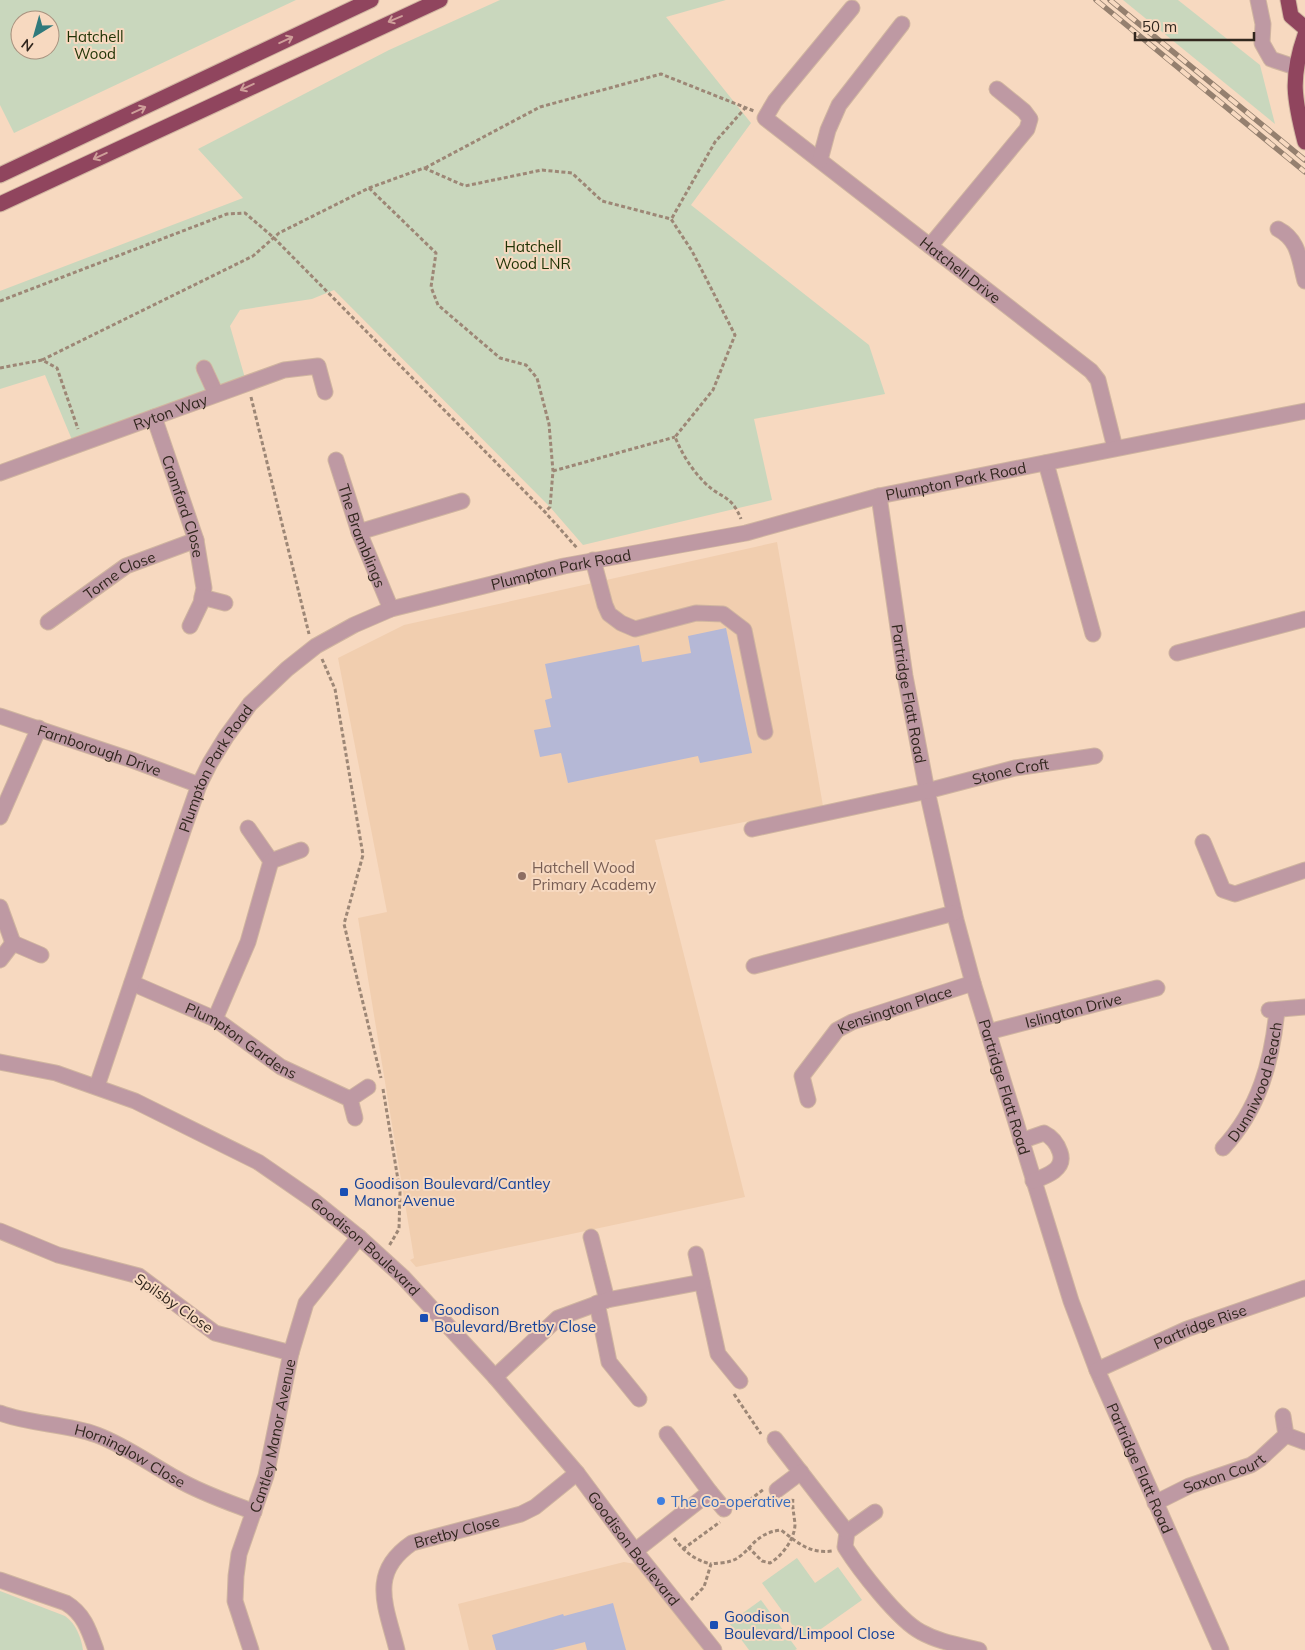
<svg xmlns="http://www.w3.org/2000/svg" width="1305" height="1650" viewBox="0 0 1305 1650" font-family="Mulish,sans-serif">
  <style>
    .built { fill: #f1ceaf }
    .green { fill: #c9d7bd; fill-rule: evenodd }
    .building { fill: #b5b8d6 }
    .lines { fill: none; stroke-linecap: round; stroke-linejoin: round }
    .minor-casing { stroke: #d0b5a0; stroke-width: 17 }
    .highway-casing { stroke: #d0b5a0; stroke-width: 17 }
    .path { stroke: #9d8776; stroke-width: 3; stroke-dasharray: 4 2.5; stroke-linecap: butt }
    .minor { stroke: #be99a3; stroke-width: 15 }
    .highway { stroke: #90455e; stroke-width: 15 }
    .rail-casing { stroke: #95806f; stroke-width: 5.5 }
    .rail { stroke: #f7d9c0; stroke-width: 4; stroke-dasharray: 11; stroke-linecap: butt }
    .oneway { stroke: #ce9e99 }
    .education-dot { fill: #8d6e63; stroke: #f7d9c0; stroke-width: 2 }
    .transit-dot { fill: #1a4fb4; stroke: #f7d9c0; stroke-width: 2 }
    .shop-dot { fill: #3f7fe0; stroke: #f7d9c0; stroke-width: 2 }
    .labels { text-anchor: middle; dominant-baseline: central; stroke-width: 4; stroke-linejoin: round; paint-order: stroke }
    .park-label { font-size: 15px; fill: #1f3305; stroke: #f7d9c0 }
    .street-label { font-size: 15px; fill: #32271e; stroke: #f7d9c0 }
    .education-label { font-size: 15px; fill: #785e54; stroke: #f7d9c0; text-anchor: start }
    .transit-label { font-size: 15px; fill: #164399; stroke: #f7d9c0; text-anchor: start }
    .shop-label { font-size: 15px; fill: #366cbe; stroke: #f7d9c0; text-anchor: start }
  </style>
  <rect width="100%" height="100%" fill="#f7d9c0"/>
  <g class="built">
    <polygon points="777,542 823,806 655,840 745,1197 416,1267 410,1260 414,1258 358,918 387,912 338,658 404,625"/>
    <polygon points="624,1562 635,1564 706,1650 469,1650 458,1604"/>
  </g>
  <g class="green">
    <path d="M 0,0 L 296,0 L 14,133 L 0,105 ZM 20,20 L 50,20 L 50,50 L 20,50 Z"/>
    <polygon points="500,0 726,0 666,17 751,123 691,205 869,345 885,394 754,419 772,500 583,545 550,507 334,290 312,299 240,310 230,326 245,378 75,447 45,375 0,389 0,291 243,198 198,149 389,50"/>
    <polygon points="1123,0 1178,0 1260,65 1275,124"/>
    <polygon points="797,1558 815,1583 838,1567 862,1600 804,1641 762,1583"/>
    <path d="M 0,1591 L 65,1616 C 76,1624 81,1637 83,1650 L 0,1650 Z"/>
    <polygon points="761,1600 797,1649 795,1650 749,1650 729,1623"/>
  </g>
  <g class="building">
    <polygon points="726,628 752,753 700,763 698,756 568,783 561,753 540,757 534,730 551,727 545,700 552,698 545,664 639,645 642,662 691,653 688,636"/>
    <polygon points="613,1603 626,1650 587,1650 585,1642 553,1650 496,1650 492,1635 563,1614 564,1616"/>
  </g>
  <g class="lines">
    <g class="minor-casing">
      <g id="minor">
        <polyline points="1258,0 1263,24 1262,43 1271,59 1295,67"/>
        <path id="s1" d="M 852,8 L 775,101 L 765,118 L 1091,371 L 1098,380 L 1115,448"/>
        <polyline points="820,160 828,130 839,105 902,24"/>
        <path d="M 1278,229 C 1299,240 1299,259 1305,281"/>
        <polyline points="930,246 1027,129 1030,119 1024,111 997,89"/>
        <polyline points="204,368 216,394"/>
        <path id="s2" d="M 154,417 L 196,540 L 204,588 L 201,603 L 190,626"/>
        <path id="s3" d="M 336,460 L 359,532 L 391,609"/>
        <polyline points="1046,463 1093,634"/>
        <path id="s4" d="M 0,473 L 284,370 L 318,366 L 325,392"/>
        <path id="s5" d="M 879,496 L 905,676 L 927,791 L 956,920 L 973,983 L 1071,1301 L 1097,1370 L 1221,1650"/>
        <polyline points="359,532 462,501"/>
        <polyline points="593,560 605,605 609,614 621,623 635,629 696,613 723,614 744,630 765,732"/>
        <polyline points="202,597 225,603"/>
        <path id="s6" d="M 48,622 L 126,566 L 196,540"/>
        <polyline points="1177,653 1305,619"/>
        <path id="s7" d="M 0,716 L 132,760 L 199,785"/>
        <polyline points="0,817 39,728"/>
        <polyline points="248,828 271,861 301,850"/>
        <path id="s8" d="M 752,829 L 927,791 L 1015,768 L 1095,756"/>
        <polyline points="1203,842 1223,890 1235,894 1305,870"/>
        <polyline points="0,907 13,943"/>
        <polyline points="0,960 13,943 41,955"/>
        <polyline points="754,966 954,913"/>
        <path id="s9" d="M 132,983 L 215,1019 L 281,1067 L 350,1099"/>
        <polyline points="1269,1010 1305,1007"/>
        <polyline points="215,1019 248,942 271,861"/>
        <path id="s10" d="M 988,1032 L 1157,988"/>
        <path id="s11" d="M 0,1062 L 56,1073 L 135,1101 L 258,1162 L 313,1200 L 359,1237 L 403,1277 L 495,1377 L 577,1473 L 635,1551 L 714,1650"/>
        <path id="s12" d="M 97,1086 L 184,828 L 199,785 L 210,763 L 226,737 L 250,704 L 287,669 L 316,646 L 354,625 L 391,609 L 564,566 L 746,533 L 879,496 L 1305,411"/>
        <path id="s13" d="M 808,1100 L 802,1076 L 837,1030 L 852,1022 L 973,983"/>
        <polyline points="355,1118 350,1099 368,1087"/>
        <path d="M 1021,1141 L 1044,1133 C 1052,1137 1057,1143 1060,1152 C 1066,1169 1047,1176 1033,1181"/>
        <path id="s14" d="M 1223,1148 C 1259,1109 1272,1062 1277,1010"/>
        <polyline points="0,1231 58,1255 139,1276 215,1333 291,1353"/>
        <polyline points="591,1237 607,1300"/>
        <polyline points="696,1254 718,1354 740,1381"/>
        <polyline points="597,1303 609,1362 639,1399"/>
        <path id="s15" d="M 1097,1370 L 1187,1329 L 1305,1288"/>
        <polyline points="495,1377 558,1318 607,1300 702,1282"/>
        <path id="s16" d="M 0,1413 C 32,1425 65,1423 97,1435 C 126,1446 150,1464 177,1479 C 201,1493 228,1502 254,1512"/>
        <polyline points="1283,1416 1286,1435 1305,1442"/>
        <path d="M 775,1439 L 847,1532 L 845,1547 C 859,1569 898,1620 921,1632 C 939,1642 959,1645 979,1650"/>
        <polyline points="777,1490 801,1472"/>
        <polyline points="710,1492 724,1509"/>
        <path id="s17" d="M 1155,1503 L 1189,1486 L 1251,1465 L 1260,1459 L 1286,1435"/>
        <polyline points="847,1532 875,1512"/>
        <polyline points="635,1551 710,1492 667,1434"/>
        <path d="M 0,1580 L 66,1603 C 84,1614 89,1630 96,1650"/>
        <path id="s18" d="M 251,1650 L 235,1601 L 236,1576 L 239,1554 L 266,1476 L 291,1353 L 306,1303 L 359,1237"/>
        <path id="s19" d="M 397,1650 C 386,1606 368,1573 412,1543 L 521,1514 L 535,1507 L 577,1473"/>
      </g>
    </g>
    <g class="highway-casing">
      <g id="highway">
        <polyline points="1288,0 1291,16 1305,28"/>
        <path d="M 1305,35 C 1290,78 1294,99 1305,142"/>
        <polyline points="0,175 371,0"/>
        <polyline points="0,204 440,0"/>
      </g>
    </g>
    <g class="path">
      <polyline points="425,168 540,107 661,74 754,111"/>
      <polyline points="369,188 436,253 431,287 438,305 500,358 526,365 537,378 549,424 553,471 550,507 545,512"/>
      <polyline points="672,218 715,142 746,107"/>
      <polyline points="0,301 227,214 245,213 273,237 545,512 577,548"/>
      <path d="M 42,360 L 253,256 L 279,233 L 369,188 L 424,168 L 465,186 L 542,170 L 572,173 L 602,201 L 671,219 L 692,251 L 735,335 L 713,390 L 675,437 C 682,454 692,470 705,483 C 721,499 731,494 741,519"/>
      <polyline points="0,368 42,360 57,368 78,429"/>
      <polyline points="251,397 309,634"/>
      <polyline points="553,471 675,437"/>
      <polyline points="322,659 335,689 363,855 344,924 381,1078"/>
      <polyline points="383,1089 400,1192 399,1229 389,1246"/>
      <polyline points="734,1394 761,1434"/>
      <polyline points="739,1508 764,1489"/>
      <path d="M 674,1538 C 685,1552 694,1560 711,1564"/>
      <path d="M 748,1547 L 762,1561 L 770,1563 C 782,1556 795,1539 795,1524 C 794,1514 792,1507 793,1497"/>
      <polyline points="683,1549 720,1522"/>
      <path d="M 691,1600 L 704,1587 L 711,1564 C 717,1563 725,1563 731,1561 C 750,1555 752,1533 781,1530 C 798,1543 810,1554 832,1551"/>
    </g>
    <use href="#minor" class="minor"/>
    <use href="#highway" class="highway"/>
    <g class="rail-casing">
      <g id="rail">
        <polyline points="1096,0 1305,172"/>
        <polyline points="1110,0 1305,160"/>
      </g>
    </g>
    <use href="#rail" class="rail"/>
  </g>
  <defs><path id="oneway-shaft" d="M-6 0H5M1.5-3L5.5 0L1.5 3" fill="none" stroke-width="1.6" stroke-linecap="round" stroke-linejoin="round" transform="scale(1.25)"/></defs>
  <g class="oneway">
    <use href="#oneway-shaft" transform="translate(395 19) rotate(157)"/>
    <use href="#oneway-shaft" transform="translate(286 40) rotate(-25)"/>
    <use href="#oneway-shaft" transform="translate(247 87) rotate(155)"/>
    <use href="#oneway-shaft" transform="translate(139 110) rotate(-25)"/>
    <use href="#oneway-shaft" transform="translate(100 156) rotate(155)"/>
  </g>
  <circle class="education-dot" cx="522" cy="876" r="5"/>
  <g class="transit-dot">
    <rect x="339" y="1187" width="10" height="10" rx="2.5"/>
    <rect x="419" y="1313" width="10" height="10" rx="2.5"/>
    <rect x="709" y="1620" width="10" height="10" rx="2.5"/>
  </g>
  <circle class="shop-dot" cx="661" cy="1501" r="5"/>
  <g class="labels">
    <g class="park-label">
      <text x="95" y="36">Hatchell<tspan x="95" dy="17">Wood</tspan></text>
      <text x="533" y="246">Hatchell<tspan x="533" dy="17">Wood LNR</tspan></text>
    </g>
    <g class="street-label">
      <text stroke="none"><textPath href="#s1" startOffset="388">Hatchell Drive</textPath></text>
      <text stroke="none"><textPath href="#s4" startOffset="181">Ryton Way</textPath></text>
      <text stroke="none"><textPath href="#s12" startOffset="1165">Plumpton Park Road</textPath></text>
      <text stroke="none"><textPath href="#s2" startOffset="94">Cromford Close</textPath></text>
      <text stroke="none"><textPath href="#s3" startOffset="80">The Bramblings</textPath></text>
      <text stroke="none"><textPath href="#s12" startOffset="760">Plumpton Park Road</textPath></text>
      <text stroke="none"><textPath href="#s6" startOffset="86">Torne Close</textPath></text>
      <text stroke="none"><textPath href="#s5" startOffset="200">Partridge Flatt Road</textPath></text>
      <text stroke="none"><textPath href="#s7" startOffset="105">Farnborough Drive</textPath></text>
      <text stroke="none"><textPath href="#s12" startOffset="340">Plumpton Park Road</textPath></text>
      <text stroke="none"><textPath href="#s8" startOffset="265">Stone Croft</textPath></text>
      <text stroke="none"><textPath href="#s10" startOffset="88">Islington Drive</textPath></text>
      <text stroke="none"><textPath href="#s13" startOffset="144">Kensington Place</textPath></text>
      <text stroke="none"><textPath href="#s9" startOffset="124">Plumpton Gardens</textPath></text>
      <text stroke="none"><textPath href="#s14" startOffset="75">Dunniwood Reach</textPath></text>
      <text stroke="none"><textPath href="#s5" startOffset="605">Partridge Flatt Road</textPath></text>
      <text stroke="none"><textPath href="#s11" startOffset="415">Goodison Boulevard</textPath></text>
      <text transform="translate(174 1303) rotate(35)">Spilsby Close</text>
      <text stroke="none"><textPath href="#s15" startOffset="112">Partridge Rise</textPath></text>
      <text stroke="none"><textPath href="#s18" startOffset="222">Cantley Manor Avenue</textPath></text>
      <text stroke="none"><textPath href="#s16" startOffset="138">Horninglow Close</textPath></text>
      <text stroke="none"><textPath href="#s5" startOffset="1010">Partridge Flatt Road</textPath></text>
      <text stroke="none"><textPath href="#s17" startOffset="75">Saxon Court</textPath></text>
      <text stroke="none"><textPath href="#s19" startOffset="165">Bretby Close</textPath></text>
      <text stroke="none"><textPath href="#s11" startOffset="820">Goodison Boulevard</textPath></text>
    </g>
    <g class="education-label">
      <text x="532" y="867">Hatchell Wood<tspan x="532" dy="17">Primary Academy</tspan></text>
    </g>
    <g class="transit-label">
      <text x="354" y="1183">Goodison Boulevard/Cantley<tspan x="354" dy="17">Manor Avenue</tspan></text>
      <text x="434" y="1309">Goodison<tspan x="434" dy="17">Boulevard/Bretby Close</tspan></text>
      <text x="724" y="1616">Goodison<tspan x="724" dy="17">Boulevard/Limpool Close</tspan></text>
    </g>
    <g class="shop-label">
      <text x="671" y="1501">The Co-operative</text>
    </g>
  </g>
  <g transform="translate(35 35) rotate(217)"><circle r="24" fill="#f7d9c0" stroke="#a8927f"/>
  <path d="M0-4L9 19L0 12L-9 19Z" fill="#307a7c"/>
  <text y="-8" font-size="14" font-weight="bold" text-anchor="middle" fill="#32271e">N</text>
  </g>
  <path d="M1135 32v8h119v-8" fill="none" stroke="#32271e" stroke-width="2.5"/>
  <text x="1142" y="32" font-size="15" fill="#32271e" stroke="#f7d9c0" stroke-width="4" paint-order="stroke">50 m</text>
</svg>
